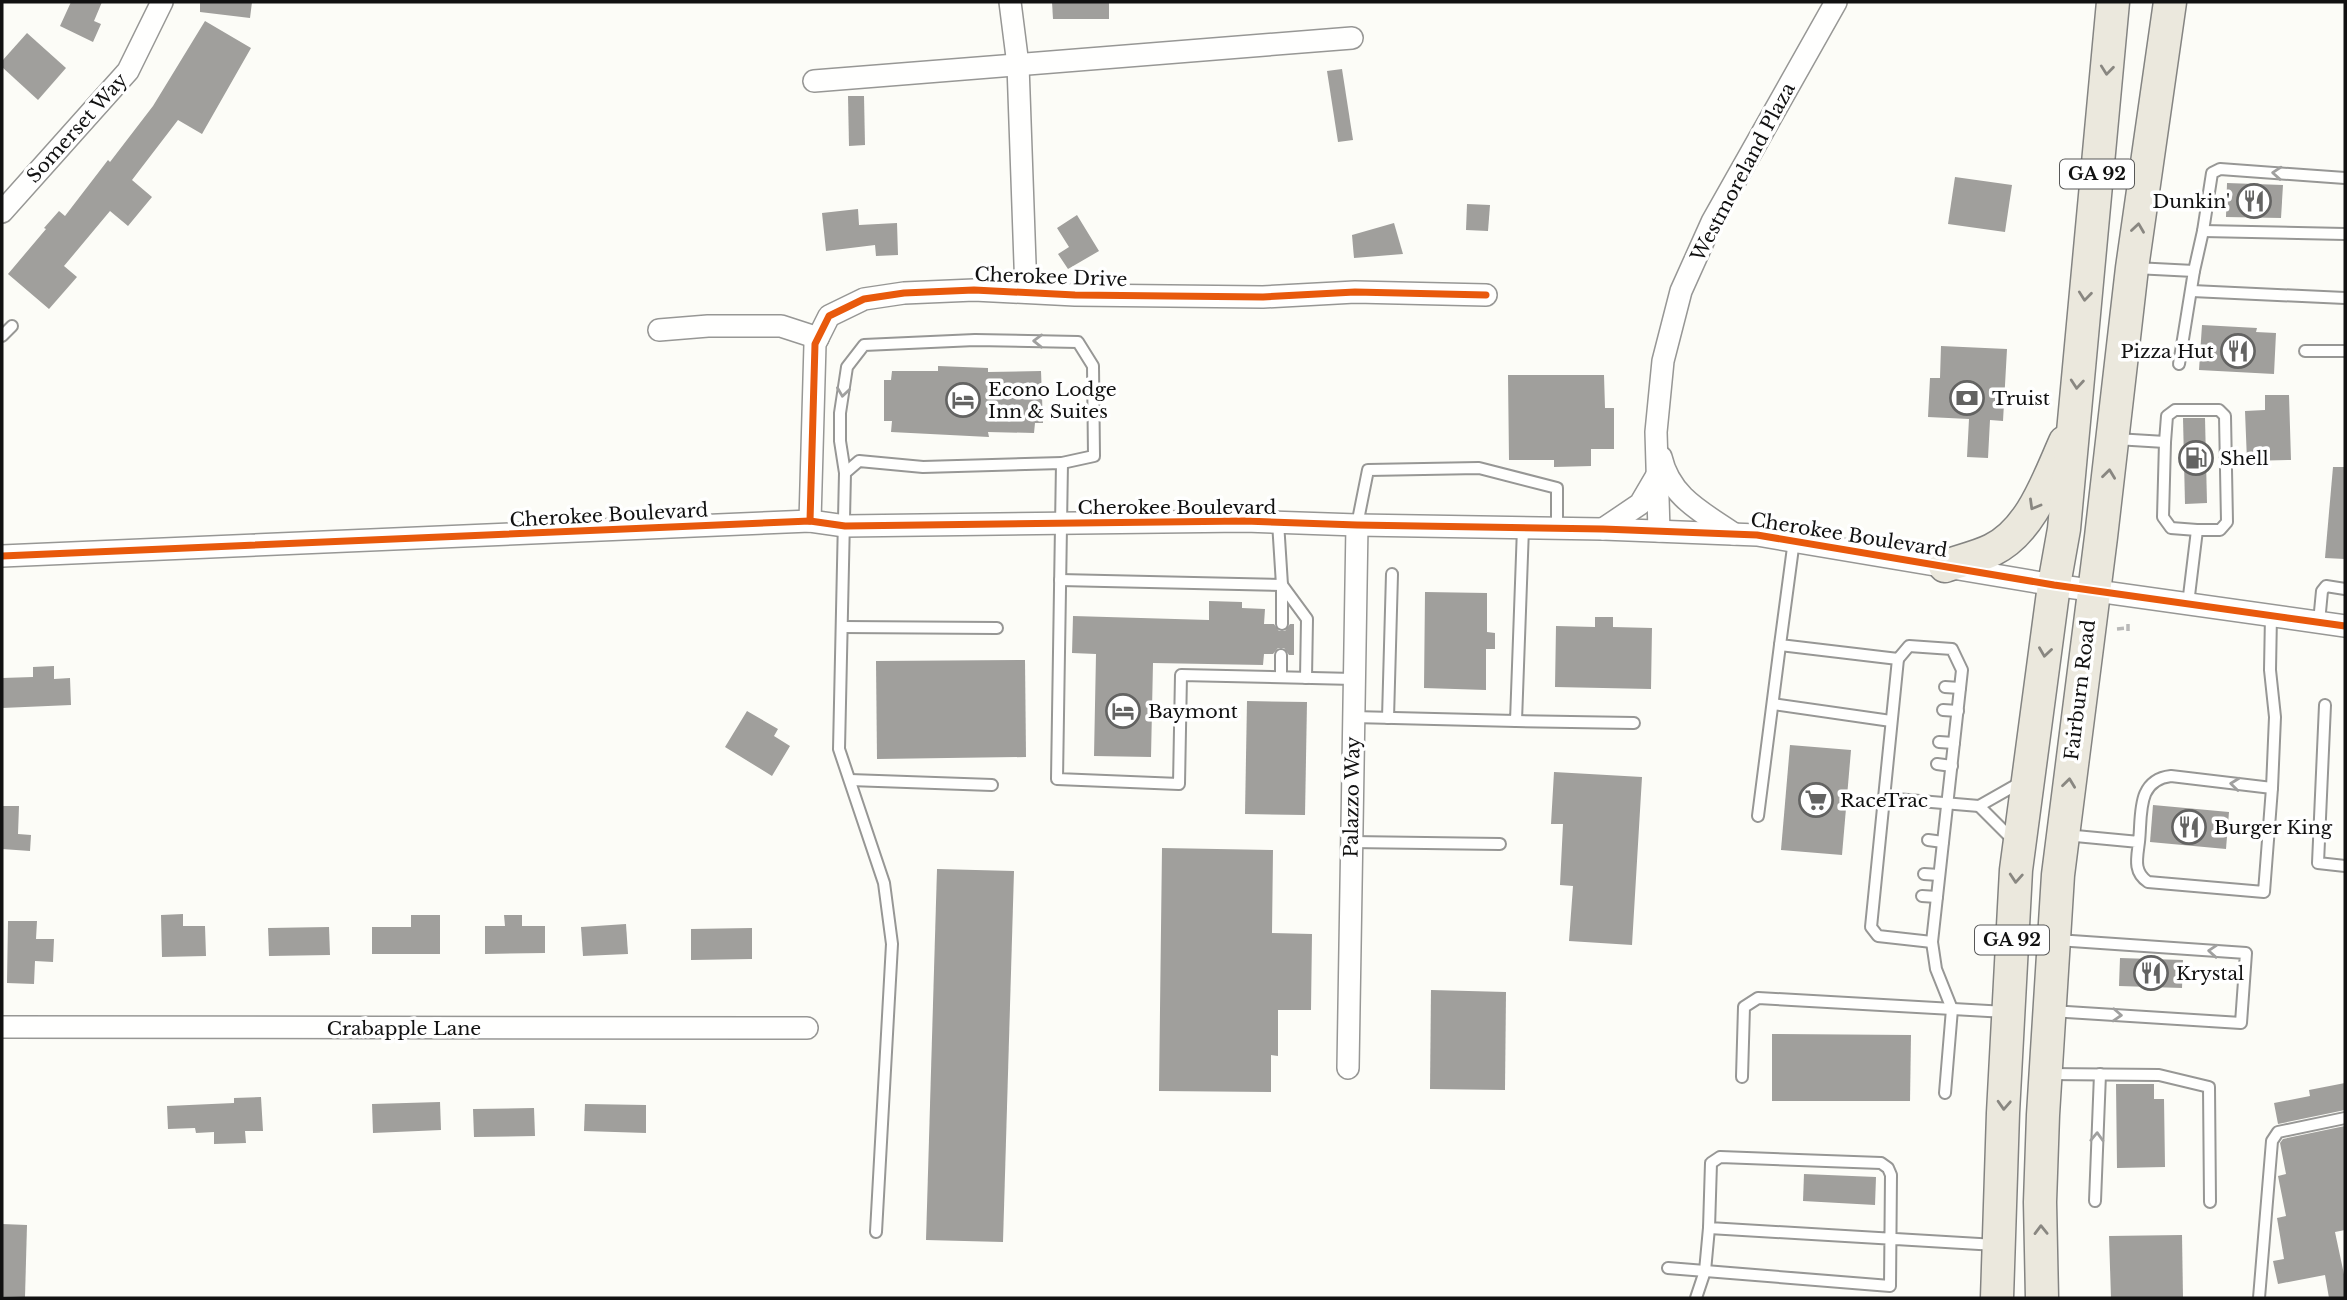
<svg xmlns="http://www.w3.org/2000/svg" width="2347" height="1300" viewBox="0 0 2347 1300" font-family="'Libre Baskerville',serif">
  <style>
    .building { fill: #a09f9c }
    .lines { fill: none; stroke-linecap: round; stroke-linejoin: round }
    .service-casing { stroke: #979795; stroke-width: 14 }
    .minor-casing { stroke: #979795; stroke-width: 24 }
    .primary-casing { stroke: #848482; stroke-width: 35 }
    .path { stroke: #b9b9b8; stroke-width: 3.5; stroke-dasharray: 7 3.5; stroke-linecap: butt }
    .service { stroke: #fffffe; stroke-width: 10 }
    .minor { stroke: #fffffe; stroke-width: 21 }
    .primary { stroke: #ebe8dd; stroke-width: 32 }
    .cycleway-casing { stroke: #fff; stroke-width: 11 }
    .cycleway { stroke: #e8590c; stroke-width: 7 }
    .oneway { stroke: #898781 }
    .oneway2 { stroke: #a0a09f }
    .labels { text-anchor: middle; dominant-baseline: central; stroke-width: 7; stroke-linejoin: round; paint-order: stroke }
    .shield { fill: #fff; stroke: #585858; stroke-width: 2 }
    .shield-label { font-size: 18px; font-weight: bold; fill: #111 }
    .street-label { font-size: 19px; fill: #111; stroke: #fff }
    .poi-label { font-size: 19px; fill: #111; stroke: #fff; text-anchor: start }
  </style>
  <rect width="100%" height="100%" fill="#fcfcf7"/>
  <g class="building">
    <polygon points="71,2 102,2 94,21 101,24 93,42 60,26"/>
    <polygon points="200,2 252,2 250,18 200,12"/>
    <polygon points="1052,2 1109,2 1109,19 1053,19"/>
    <polygon points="205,21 251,48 202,134 178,120 132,180 152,197 128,226 110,211 64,266 77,277 49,309 8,274 46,229 44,228 59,211 65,216 108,160 110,162 153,106"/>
    <polygon points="27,33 66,68 38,100 2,67 2,61"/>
    <polygon points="1342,69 1353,140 1338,142 1327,71"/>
    <polygon points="848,96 864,96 865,145 849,146"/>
    <polygon points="1955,177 2012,185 2005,232 1948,224"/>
    <polygon points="2227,183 2283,185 2281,218 2226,217"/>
    <polygon points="1467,204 1490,205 1488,231 1466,230"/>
    <polygon points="858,209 859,225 897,223 898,255 876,256 875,245 826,251 822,213"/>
    <polygon points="1077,215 1099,251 1068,269 1058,254 1069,247 1057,228"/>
    <polygon points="1394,223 1403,254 1354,258 1352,235"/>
    <polygon points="2202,325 2257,328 2256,332 2276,333 2274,374 2199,370"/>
    <polygon points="1941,346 2007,349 2003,421 1990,420 1988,458 1967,457 1969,419 1928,417 1930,378 1940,378"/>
    <polygon points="938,366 988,368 988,372 1041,371 1043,423 1035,423 1034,433 988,432 989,437 891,432 892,421 884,421 884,380 891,380 892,371 938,371"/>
    <polygon points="1508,375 1604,375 1605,408 1614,408 1614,449 1591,449 1591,466 1554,467 1554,460 1509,460"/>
    <polygon points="2265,395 2289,395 2291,460 2247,461 2245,411 2265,410"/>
    <polygon points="2183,418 2205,418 2207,503 2185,504"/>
    <polygon points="2333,467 2345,467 2345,559 2325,558"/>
    <polygon points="1425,592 1487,593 1487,632 1495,633 1495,649 1486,649 1486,690 1424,688"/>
    <polygon points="1209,601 1242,602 1242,608 1265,609 1264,624 1274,624 1279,631 1285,631 1290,624 1294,624 1294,655 1289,655 1284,648 1278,648 1273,654 1264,654 1263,665 1153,663 1151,757 1094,756 1096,654 1072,653 1073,616 1209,620"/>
    <polygon points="1595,617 1613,617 1613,627 1652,628 1651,689 1555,687 1556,626 1595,627"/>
    <polygon points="1025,660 1026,757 877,759 876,661"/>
    <polygon points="54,666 54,679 70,678 71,705 2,708 2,678 33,677 33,667"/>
    <polygon points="1247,701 1307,702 1305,815 1245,814"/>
    <polygon points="747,711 778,729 774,736 790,746 772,776 725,747"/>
    <polygon points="1790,745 1851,750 1842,855 1781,850"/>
    <polygon points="1554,772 1642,777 1632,945 1569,941 1573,886 1560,885 1563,824 1551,824"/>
    <polygon points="2153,805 2229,812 2226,849 2150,842"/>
    <polygon points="2,806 19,806 18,834 31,835 30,851 2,849"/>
    <polygon points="1162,848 1273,850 1272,933 1312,934 1311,1010 1278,1010 1278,1056 1271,1055 1271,1092 1159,1091"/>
    <polygon points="937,869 1014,871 1003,1242 926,1240"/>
    <polygon points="183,914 183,926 205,926 206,956 162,957 161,915"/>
    <polygon points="411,915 440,915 440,954 372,954 372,927 411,927"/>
    <polygon points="504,915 522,915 522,926 545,926 545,953 485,954 485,926 505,926"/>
    <polygon points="8,921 37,921 36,939 54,939 53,962 35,961 34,984 7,983"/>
    <polygon points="626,924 628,954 583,956 581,927"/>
    <polygon points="329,927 330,955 269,956 268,928"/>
    <polygon points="752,928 752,959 691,960 691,929"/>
    <polygon points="2120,958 2183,960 2182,988 2119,986"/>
    <polygon points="1431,990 1506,992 1505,1090 1430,1089"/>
    <polygon points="1772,1034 1911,1035 1910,1101 1772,1101"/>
    <polygon points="2345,1083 2345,1110 2278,1124 2274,1103 2310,1096 2309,1090"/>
    <polygon points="2116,1084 2154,1084 2154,1099 2164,1099 2165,1167 2117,1168"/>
    <polygon points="261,1097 263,1131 245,1131 246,1143 214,1144 214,1132 196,1133 195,1128 168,1129 167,1106 234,1103 234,1098"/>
    <polygon points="440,1102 441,1130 373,1133 372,1104"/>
    <polygon points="585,1104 646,1105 646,1133 584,1131"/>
    <polygon points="534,1108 535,1136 474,1137 473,1109"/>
    <polygon points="2345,1126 2345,1230 2335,1232 2345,1279 2345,1298 2329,1298 2325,1275 2278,1284 2273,1261 2284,1259 2277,1218 2286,1216 2278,1176 2286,1174 2280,1143 2283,1139"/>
    <polygon points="1804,1174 1876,1177 1875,1205 1803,1201"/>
    <polygon points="2,1224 27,1225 25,1297 2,1296"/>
    <polygon points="2182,1235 2183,1298 2111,1298 2109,1236"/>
  </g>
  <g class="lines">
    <g class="service-casing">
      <g id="service">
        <polyline points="2203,231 2345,234"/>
        <polyline points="2135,268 2194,271 2179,364"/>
        <polyline points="2194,271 2203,231 2212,173 2220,169 2345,178"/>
        <polyline points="2192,291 2345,298"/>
        <polyline points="2,336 12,326"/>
        <polyline points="2305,351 2345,351"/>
        <polyline points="2116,439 2165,442 2167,416 2175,410 2219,410 2225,416 2227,522 2220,530 2197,530 2188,604"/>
        <polyline points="2165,442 2163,517 2171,528 2197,530"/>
        <polyline points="845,473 840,441 840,413 847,367 864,345 975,340 1078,342 1093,366 1094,456 1062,463"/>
        <polyline points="1357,525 1368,470 1479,468 1557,488 1557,528"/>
        <polyline points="1794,540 1780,645 1898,659 1884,798 1979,806"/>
        <polyline points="1060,580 1282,585 1278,522"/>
        <polyline points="1282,585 1307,619 1306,678"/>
        <polyline points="2271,615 2270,670 2275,717 2272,788"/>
        <polyline points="2319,622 2322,591 2326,586 2345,589"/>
        <polyline points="1282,624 1282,585"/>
        <polyline points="842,627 997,628"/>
        <polyline points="1898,659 1909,646 1952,649 1962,670 1932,942 1936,969 1952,1009 1945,1093"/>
        <polyline points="1281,677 1281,655"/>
        <polyline points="1945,687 1960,688"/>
        <polyline points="1773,704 1891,721"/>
        <polyline points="2325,705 2318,863 2345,866"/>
        <polyline points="1943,710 1958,711"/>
        <polyline points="1353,717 1516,721 1523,528"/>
        <polyline points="1388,718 1392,574"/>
        <polyline points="1516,721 1634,723"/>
        <polyline points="1939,742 1954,743"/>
        <polyline points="1937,764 1952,766"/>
        <polyline points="850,780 992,785"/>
        <polyline points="1884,798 1871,927 1878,936 1932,942"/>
        <polyline points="1758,816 1780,645"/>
        <path d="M 2065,835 L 2139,842 C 2137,858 2133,872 2148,882 L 2264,892 L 2272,788 L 2171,776 C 2136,780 2142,815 2139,842"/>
        <polyline points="1928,840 1943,842"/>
        <polyline points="2013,840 1979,806 2023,781"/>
        <polyline points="1351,842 1500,844"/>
        <polyline points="1924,874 1939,875"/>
        <polyline points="1922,896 1937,897"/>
        <polyline points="2051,1011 2241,1023 2246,953 2057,940"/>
        <polyline points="2048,1074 2159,1075 2209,1087 2210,1202"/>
        <polyline points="1742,1077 1744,1007 1758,998 2006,1012"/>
        <polyline points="2095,1201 2100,1074"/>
        <polyline points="876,1232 892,944 884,883 839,749 845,473 859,461 923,467 1062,463 1057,779 1179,784 1181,675 1354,679"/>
        <polyline points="1668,1268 1890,1286 1891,1175 1888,1168 1881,1163 1720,1157 1711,1163 1709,1228 1996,1245"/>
        <polyline points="1696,1298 1705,1271 1709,1228"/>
        <polyline points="2259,1298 2272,1141 2278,1132 2345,1118"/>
      </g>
    </g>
    <g class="minor-casing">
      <g id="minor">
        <polyline points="1010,2 1018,65 1026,292"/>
        <polyline points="814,81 1352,38"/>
        <polyline points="2,212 128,71 162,2"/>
        <polyline points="659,330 708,326 781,326 818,338"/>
        <path d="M 1661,457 C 1670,497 1702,512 1734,534"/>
        <polyline points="810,521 815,344 829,316 864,299 904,293 974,290 1075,295 1263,297 1355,292 1486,295"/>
        <polyline points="1603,529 1640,504 1657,475"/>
        <polyline points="1659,531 1656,432 1663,361 1681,291 1712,222 1836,2"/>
        <polyline points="2,556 810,521 845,526 1245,521 1357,525 1603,529 1757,535 2054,585 2345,626"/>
        <polyline points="2,1027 807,1028"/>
        <polyline points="1348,1068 1357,525"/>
      </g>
    </g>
    <g class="primary-casing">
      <g id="primary">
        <path d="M 1945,566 C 1960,561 1978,557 1992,550 C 2031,531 2048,480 2065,442"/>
        <polyline points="1997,1298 2003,1113 2016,870 2054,585 2064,529 2113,2"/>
        <polyline points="2042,1298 2040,1202 2043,1115 2058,875 2101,537 2132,268 2170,2"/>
      </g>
    </g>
    <g class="path">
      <polyline points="2117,629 2128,628"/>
      <polyline points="2128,631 2128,621"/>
    </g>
    <use href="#service" class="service"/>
    <use href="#minor" class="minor"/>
    <use href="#primary" class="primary"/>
    <g class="cycleway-casing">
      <g id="cycleway">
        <polyline points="810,521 815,344 829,316 864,299 904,293 974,290 1075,295 1263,297 1355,292 1486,295"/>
        <polyline points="2,556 810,521 845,526 1245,521 1357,525 1603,529 1757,535 2054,585 2345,626"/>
      </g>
    </g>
    <use href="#cycleway" class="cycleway"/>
  </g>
  <defs><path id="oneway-chevron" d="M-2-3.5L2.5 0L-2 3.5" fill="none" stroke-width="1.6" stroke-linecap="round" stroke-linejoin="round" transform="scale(1.75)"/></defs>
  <g class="oneway">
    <use href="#oneway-chevron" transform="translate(2107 70) rotate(96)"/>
    <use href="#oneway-chevron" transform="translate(2138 228) rotate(-82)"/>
    <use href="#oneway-chevron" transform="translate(2085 296) rotate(96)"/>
    <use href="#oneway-chevron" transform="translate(2077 384) rotate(95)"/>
    <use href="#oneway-chevron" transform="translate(2109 474) rotate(-83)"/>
    <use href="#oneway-chevron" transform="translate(2034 505) rotate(120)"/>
    <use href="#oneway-chevron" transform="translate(2045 652) rotate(98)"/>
    <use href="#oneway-chevron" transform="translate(2069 783) rotate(-83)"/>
    <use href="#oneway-chevron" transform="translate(2016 878) rotate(94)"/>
    <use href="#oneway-chevron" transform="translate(2004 1105) rotate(93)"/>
    <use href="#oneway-chevron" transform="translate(2041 1230) rotate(-91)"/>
  </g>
  <g class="oneway2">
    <use href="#oneway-chevron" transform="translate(2277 173) rotate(-176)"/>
    <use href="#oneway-chevron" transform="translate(1038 341) rotate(-179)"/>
    <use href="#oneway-chevron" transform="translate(843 392) rotate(98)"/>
    <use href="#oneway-chevron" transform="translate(2235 784) rotate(-174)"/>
    <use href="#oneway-chevron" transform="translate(2213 951) rotate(-176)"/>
    <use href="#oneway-chevron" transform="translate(2117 1015) rotate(3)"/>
    <use href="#oneway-chevron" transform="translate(2097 1137) rotate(-88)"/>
  </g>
  <defs>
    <g id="restaurant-ring" transform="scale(1.75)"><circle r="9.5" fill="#fff" stroke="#636362" stroke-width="1.5"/><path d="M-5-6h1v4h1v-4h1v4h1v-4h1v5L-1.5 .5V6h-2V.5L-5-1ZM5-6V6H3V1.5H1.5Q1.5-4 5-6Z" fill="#636362"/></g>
    <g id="bank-ring" transform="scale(1.75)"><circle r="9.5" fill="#fff" stroke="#636362" stroke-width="1.5"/><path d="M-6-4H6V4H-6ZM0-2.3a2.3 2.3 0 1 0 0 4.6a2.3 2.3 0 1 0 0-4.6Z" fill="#636362"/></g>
    <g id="hotel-ring" transform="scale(1.75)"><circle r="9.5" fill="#fff" stroke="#636362" stroke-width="1.5"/><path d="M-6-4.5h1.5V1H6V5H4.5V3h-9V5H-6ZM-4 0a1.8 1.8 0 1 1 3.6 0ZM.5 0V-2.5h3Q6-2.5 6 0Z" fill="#636362"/></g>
    <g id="fuel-ring" transform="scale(1.75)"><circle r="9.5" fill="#fff" stroke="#636362" stroke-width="1.5"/><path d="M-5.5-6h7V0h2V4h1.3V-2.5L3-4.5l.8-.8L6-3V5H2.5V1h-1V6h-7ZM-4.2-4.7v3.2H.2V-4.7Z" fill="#636362"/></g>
    <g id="supermarket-ring" transform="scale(1.75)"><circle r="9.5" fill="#fff" stroke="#636362" stroke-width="1.5"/><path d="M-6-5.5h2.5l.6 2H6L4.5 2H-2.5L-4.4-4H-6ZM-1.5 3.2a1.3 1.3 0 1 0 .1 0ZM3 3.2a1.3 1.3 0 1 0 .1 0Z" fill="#636362"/></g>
  </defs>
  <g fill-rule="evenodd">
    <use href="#restaurant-ring" x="2254" y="201"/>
    <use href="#restaurant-ring" x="2238" y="351"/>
    <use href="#bank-ring" x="1967" y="398"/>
    <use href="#hotel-ring" x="963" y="400"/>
    <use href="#fuel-ring" x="2196" y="458"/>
    <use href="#hotel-ring" x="1123" y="711"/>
    <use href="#supermarket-ring" x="1816" y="800"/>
    <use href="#restaurant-ring" x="2189" y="827"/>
    <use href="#restaurant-ring" x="2151" y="973"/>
  </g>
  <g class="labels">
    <g class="shield">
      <rect x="2060" y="159.5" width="74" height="29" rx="5"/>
      <rect x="1975" y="925.5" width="74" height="29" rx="5"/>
    </g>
    <g class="shield-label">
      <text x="2097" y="174">GA 92</text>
      <text x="2012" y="940">GA 92</text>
    </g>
    <g class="street-label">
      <text transform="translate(77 128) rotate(-48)">Somerset Way</text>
      <text transform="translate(1743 172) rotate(-62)">Westmoreland Plaza</text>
      <text transform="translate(1051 277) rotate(2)">Cherokee Drive</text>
      <text x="1177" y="507">Cherokee Boulevard</text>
      <text transform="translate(609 515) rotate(-3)">Cherokee Boulevard</text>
      <text transform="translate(1849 535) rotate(9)">Cherokee Boulevard</text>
      <text transform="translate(2080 690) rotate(-83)">Fairburn Road</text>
      <text transform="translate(1352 797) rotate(-89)">Palazzo Way</text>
      <text x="404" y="1028">Crabapple Lane</text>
    </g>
    <g class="poi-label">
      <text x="2230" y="201" text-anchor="end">Dunkin'</text>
      <text x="2214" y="351" text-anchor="end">Pizza Hut</text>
      <text x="988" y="389">Econo Lodge<tspan x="988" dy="22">Inn &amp; Suites</tspan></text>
      <text x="1992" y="398">Truist</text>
      <text x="2220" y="458">Shell</text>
      <text x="1148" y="711">Baymont</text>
      <text x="1840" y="800">RaceTrac</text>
      <text x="2214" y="827">Burger King</text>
      <text x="2176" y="973">Krystal</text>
    </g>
  </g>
  <rect width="2347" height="1300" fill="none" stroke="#111111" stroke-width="7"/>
</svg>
